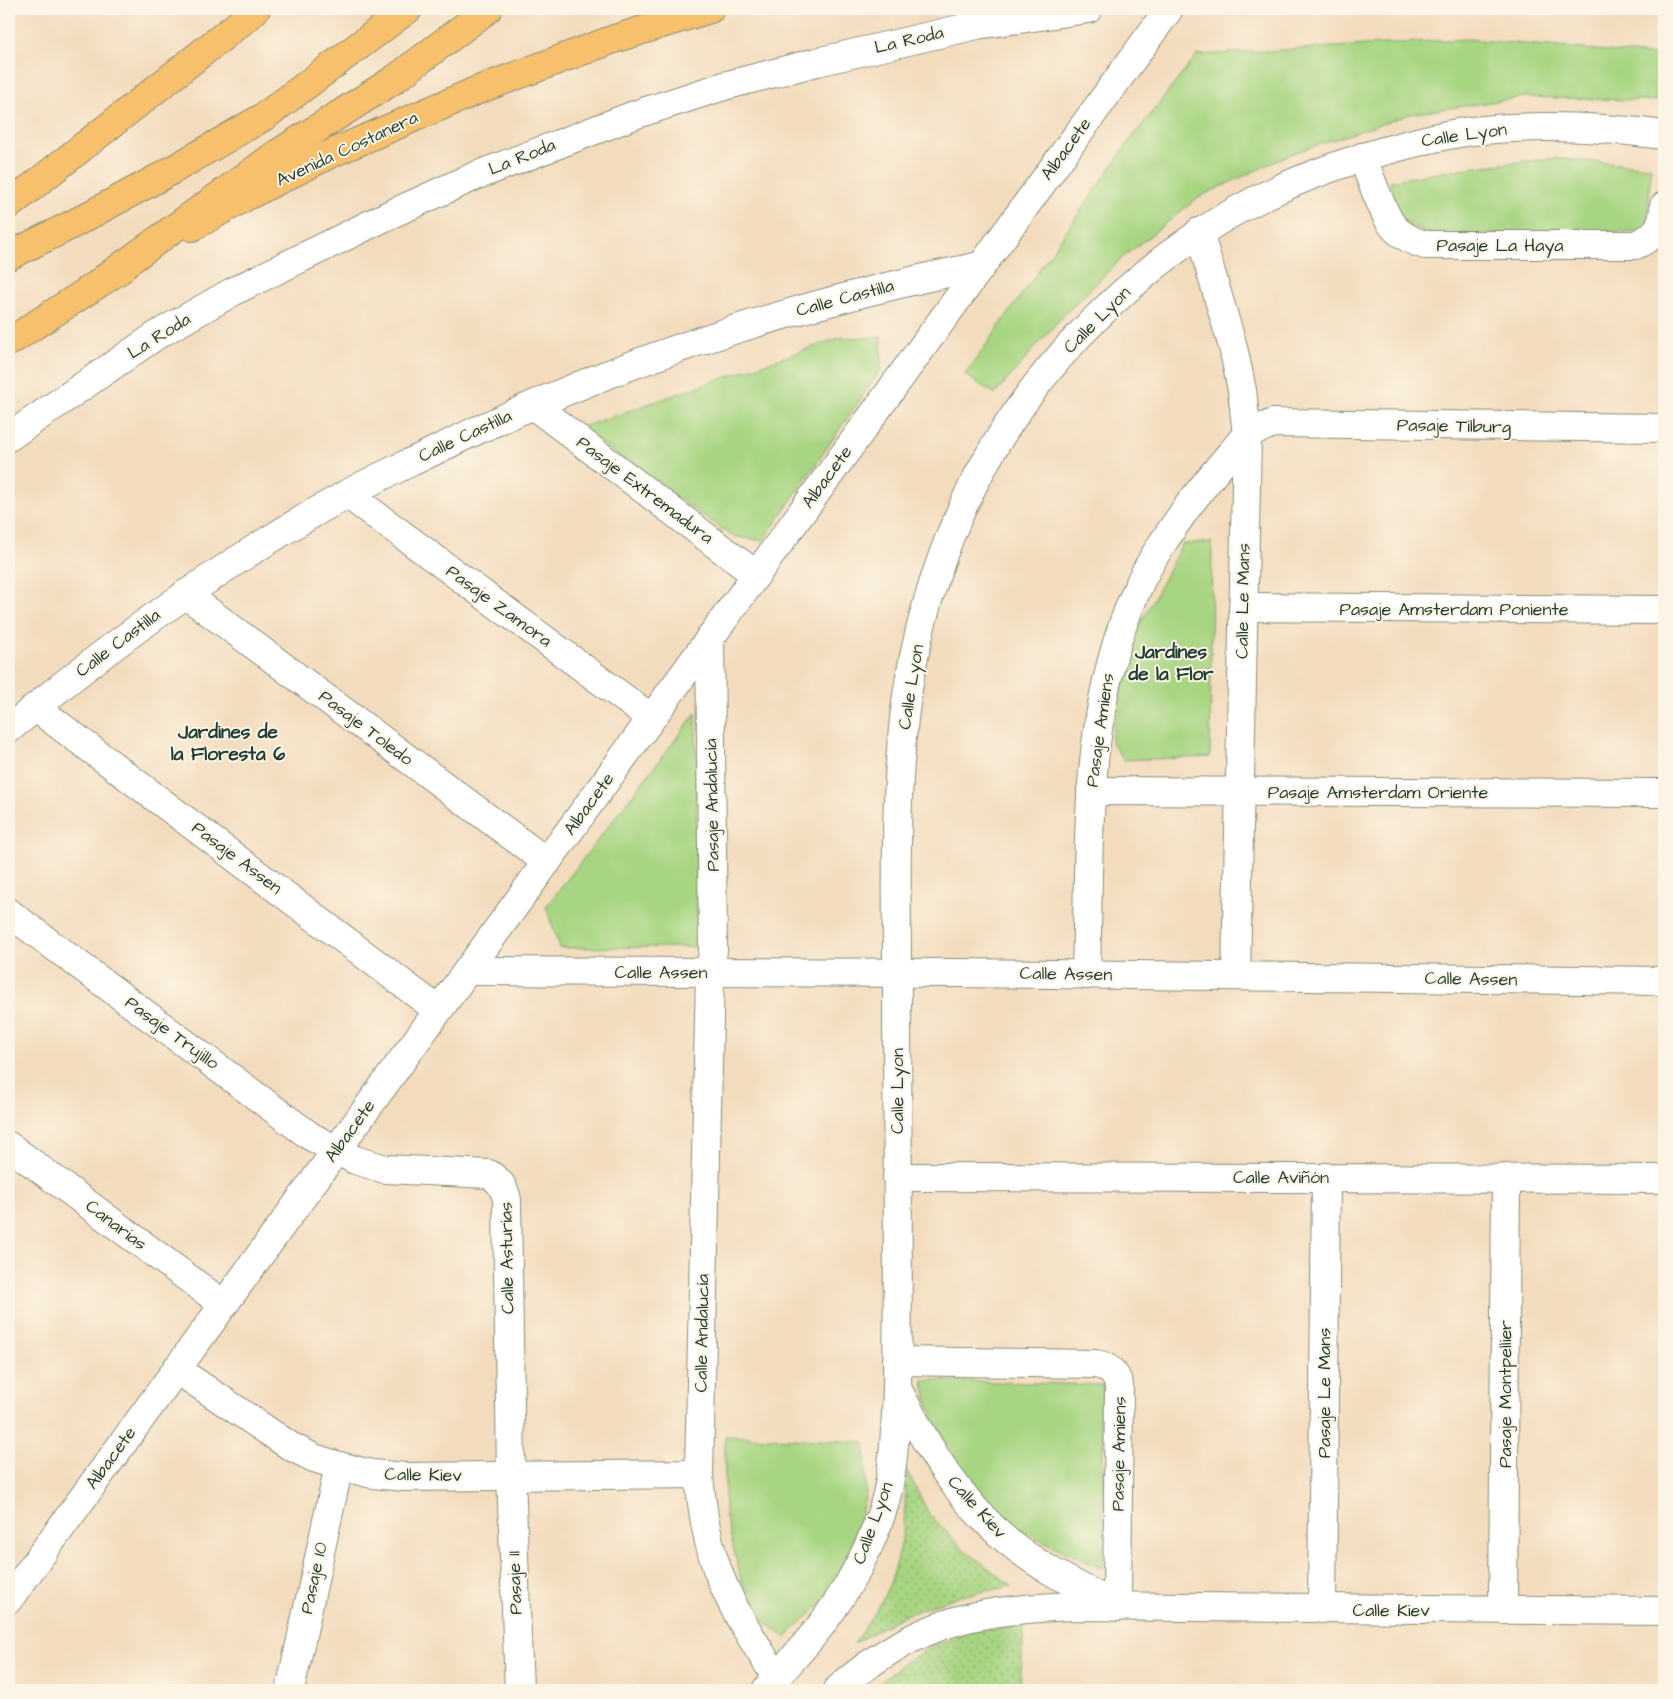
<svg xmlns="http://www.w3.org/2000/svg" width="1673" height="1699" viewBox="0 0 1673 1699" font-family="'Architects Daughter',sans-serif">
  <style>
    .grass { fill: url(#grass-dots); stroke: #64895b }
    .green { fill: #a8d582; stroke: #64895b }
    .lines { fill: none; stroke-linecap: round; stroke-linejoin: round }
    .minor-casing { stroke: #898c78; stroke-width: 30 }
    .primary-casing { stroke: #898c78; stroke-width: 30 }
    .motorway-casing { stroke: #898c78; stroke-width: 30 }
    .minor { stroke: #fff; stroke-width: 28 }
    .primary { stroke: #f7c06c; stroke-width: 28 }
    .motorway { stroke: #f7c06c; stroke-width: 28 }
    .labels { text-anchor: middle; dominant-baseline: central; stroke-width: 4; stroke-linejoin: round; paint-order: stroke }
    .street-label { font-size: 18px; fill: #1f3d34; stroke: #fcf5e5 }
    .neighbourhood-label { font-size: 19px; font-weight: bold; fill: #1f3d34; stroke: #fcf5e5 }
  </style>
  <defs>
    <pattern id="grass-dots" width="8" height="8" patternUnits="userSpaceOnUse" patternTransform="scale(1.25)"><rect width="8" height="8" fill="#a8d582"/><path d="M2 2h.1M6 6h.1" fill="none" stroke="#88ae6b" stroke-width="1.8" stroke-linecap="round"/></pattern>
  </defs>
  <rect width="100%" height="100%" fill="#fcf5e5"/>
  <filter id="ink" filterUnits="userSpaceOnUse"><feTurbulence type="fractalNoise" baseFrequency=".02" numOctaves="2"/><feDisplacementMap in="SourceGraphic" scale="10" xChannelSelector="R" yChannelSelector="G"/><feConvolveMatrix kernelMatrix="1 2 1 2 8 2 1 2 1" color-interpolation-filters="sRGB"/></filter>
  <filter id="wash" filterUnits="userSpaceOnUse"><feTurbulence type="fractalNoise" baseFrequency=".0096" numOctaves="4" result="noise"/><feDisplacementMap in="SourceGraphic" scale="20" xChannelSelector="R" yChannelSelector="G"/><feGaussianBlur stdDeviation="1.12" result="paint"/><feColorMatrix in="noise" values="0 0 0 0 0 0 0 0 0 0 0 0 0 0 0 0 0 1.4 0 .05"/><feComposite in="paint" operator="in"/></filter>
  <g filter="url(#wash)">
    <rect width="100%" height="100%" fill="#f3dcbd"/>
    <g class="grass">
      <path d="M 905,1467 L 929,1514 L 961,1547 L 1012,1586 L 956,1597 L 905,1615 L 854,1643 C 864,1627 878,1611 885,1594 C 905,1551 906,1514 905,1467 Z"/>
      <polygon points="1024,1626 1020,1690 873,1690 900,1665 935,1645 970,1632"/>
    </g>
    <g class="green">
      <polygon points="1467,39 1664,56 1664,101 1524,97 1411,114 1293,153 1199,197 1123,257 1062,317 995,394 965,375 1131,139 1197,55"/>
      <polygon points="1555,158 1651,167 1647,231 1432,235 1399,219 1390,181 1460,169"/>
      <polygon points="881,337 881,369 763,541 732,536 579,428 839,338"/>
      <polygon points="1212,542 1210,757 1123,760 1111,741 1127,650 1182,544"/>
      <polygon points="696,713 697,947 560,948 546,907"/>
      <path d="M 923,1380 L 1103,1385 L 1103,1569 C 1078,1558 1054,1547 1030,1534 C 1024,1530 1016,1527 1010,1522 C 974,1494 928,1427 923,1380 Z"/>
      <polygon points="725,1436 865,1442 866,1494 851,1549 826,1600 785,1637 765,1622 741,1579 725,1514"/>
    </g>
  </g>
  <g filter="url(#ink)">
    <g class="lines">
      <g class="minor-casing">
        <g id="minor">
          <path d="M 1362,157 C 1370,175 1381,210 1392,225 C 1400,235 1412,241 1425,245 L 1635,245 C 1654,238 1664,226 1664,206"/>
          <polyline points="1199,232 1233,347 1242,390 1247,435 1236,976"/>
          <polyline points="533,405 756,575"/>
          <polyline points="9,437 157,335 234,291 389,215 473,177 637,114 724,86 817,62 977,25 1088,9"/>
          <polyline points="347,494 651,718"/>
          <polyline points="185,594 547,862"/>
          <polyline points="1243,607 1664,610"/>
          <path d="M 710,637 L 713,951 L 710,972 L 699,1474 C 702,1510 707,1545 721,1579 C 735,1614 757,1646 776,1677"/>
          <polyline points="35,707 438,1010"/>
          <path d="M 9,729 C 114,641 226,562 345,495 C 372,480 401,467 428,454 C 604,366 788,305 980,266"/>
          <polyline points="1091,791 1664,793"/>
          <path d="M 9,913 L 310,1136 L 355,1160 L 385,1169 L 489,1174 C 500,1181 504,1187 507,1200 L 511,1475 L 519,1690"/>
          <polyline points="468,971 956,973 1664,981"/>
          <path d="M 1086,975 C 1090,844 1082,709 1138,587 C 1151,558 1170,532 1188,506 C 1202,488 1216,470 1231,453 C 1236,448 1240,441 1246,436 C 1253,430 1265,427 1273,423 L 1664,428"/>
          <polyline points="9,1146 223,1304"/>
          <polyline points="897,1177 1664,1179"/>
          <path d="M 897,1361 L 1096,1364 C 1109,1367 1115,1372 1119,1385 L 1117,1607"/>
          <polyline points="176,1369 290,1446 314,1458 339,1466 372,1474 405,1477 699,1474"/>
          <path d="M 898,1390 C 928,1448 958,1500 1009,1542 C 1040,1568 1079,1586 1114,1605"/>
          <polyline points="9,1599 1169,9"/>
          <polyline points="1322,1609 1326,1177"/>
          <polyline points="1503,1610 1506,1178"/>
          <polyline points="290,1690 339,1466"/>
          <path d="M 766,1690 C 786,1665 809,1643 827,1617 C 854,1580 883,1525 890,1479 C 895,1449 896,1419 897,1388 C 899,1251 897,1114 897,977 C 897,877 893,769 911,671 C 946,490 1033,355 1181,246 C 1245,199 1320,168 1395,148 C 1420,141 1446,134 1472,131 C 1536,124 1601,127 1664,135"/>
          <path d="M 837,1690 C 871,1659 914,1633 959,1620 C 996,1610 1035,1608 1073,1606 L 1664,1611"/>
        </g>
      </g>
      <g class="primary-casing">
        <g id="primary">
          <polyline points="192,227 249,195 330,154 478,90 614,39 710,9"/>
          <polyline points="9,256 71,225 162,176 265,116 408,9"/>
          <polyline points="9,342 121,269"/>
        </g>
      </g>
      <g class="motorway-casing">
        <g id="motorway">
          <polyline points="9,205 250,15 256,9"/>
          <polyline points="101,281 274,156 395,79 488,9"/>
        </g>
      </g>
      <use href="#minor" class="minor"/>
      <use href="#primary" class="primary"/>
      <use href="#motorway" class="motorway"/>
    </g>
  </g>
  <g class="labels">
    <g class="street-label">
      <text transform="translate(909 40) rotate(-13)">La Roda</text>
      <text transform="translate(1464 135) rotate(-8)">Calle Lyon</text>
      <text transform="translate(347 149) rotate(-25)">Avenida Costanera</text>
      <text transform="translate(1066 149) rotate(-54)">Albacete</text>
      <text transform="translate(522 157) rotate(-22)">La Roda</text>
      <text x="1500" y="245">Pasaje La Haya</text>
      <text transform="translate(845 298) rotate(-15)">Calle Castilla</text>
      <text transform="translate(1097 320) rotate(-45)">Calle Lyon</text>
      <text transform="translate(159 336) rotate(-32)">La Roda</text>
      <text transform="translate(1454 426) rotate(1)">Pasaje Tilburg</text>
      <text transform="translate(465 436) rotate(-25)">Calle Castilla</text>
      <text transform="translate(827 477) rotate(-54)">Albacete</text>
      <text transform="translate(645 490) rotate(37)">Pasaje Extremadura</text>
      <text transform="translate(1243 601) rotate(-89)">Calle Le Mans</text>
      <text transform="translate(499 606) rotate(36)">Pasaje Zamora</text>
      <text x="1454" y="609">Pasaje Amsterdam Poniente</text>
      <text transform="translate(118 643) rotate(-37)">Calle Castilla</text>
      <text transform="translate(911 687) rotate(-81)">Calle Lyon</text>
      <text transform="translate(366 728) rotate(37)">Pasaje Toledo</text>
      <text transform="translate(1100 730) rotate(-82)">Pasaje Amiens</text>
      <text x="1378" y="792">Pasaje Amsterdam Oriente</text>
      <text transform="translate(589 804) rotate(-54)">Albacete</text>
      <text transform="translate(712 805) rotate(-91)">Pasaje Andalucía</text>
      <text transform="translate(237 858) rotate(37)">Pasaje Assen</text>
      <text x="661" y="972">Calle Assen</text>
      <text transform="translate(1066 974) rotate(1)">Calle Assen</text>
      <text transform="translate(1471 979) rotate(1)">Calle Assen</text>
      <text transform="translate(172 1033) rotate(36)">Pasaje Trujillo</text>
      <text transform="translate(897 1091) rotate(-90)">Calle Lyon</text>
      <text transform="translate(350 1131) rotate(-54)">Albacete</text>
      <text x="1281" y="1177">Calle Aviñón</text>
      <text transform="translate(116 1225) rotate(37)">Canarias</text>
      <text transform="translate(507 1258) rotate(-91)">Calle Asturias</text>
      <text transform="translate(702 1333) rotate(-89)">Calle Andalucía</text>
      <text transform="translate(1324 1393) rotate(-90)">Pasaje Le Mans</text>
      <text transform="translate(1505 1394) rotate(-90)">Pasaje Montpellier</text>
      <text transform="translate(1119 1454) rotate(-89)">Pasaje Amiens</text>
      <text transform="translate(111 1458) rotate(-54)">Albacete</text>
      <text transform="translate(423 1475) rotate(1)">Calle Kiev</text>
      <text transform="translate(977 1507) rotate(48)">Calle Kiev</text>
      <text transform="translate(873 1523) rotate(-70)">Calle Lyon</text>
      <text transform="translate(314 1578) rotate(-78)">Pasaje 10</text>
      <text transform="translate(515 1583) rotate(-92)">Pasaje 11</text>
      <text x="1391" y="1610">Calle Kiev</text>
    </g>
    <g class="neighbourhood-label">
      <text x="1171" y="652">Jardines<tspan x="1171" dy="22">de la Flor</tspan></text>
      <text x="228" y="732">Jardines de<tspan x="228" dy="22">la Floresta 6</tspan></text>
    </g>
  </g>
  <rect width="1673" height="1699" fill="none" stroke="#fcf5e5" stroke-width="30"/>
</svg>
